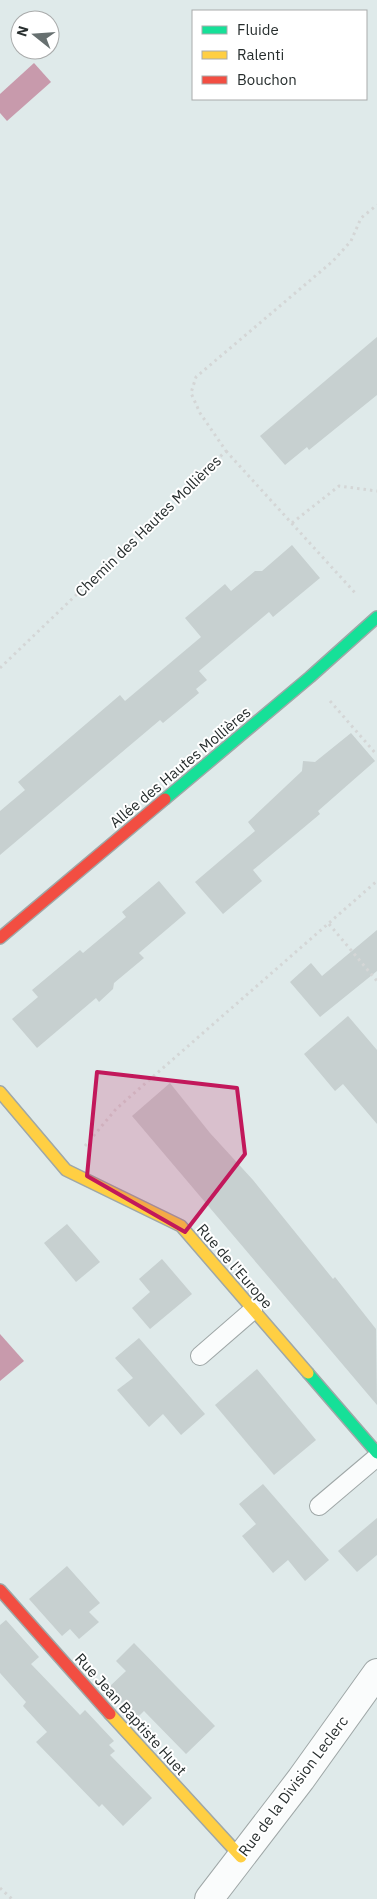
<svg xmlns="http://www.w3.org/2000/svg" width="377" height="1899" viewBox="0 0 377 1899" font-family="'IBM Plex Sans',sans-serif">
  <style>
    .water { fill: #c89aac }
    .building { fill: #c7d0d0 }
    .lines { fill: none; stroke-linecap: round; stroke-linejoin: round }
    .lane-casing { stroke: #9fa7a7; stroke-width: 20 }
    .street-casing { stroke: #9fa7a7; stroke-width: 30 }
    .fast-casing { stroke: #9fa7a7; stroke-width: 14 }
    .slow-casing { stroke: #9fa7a7; stroke-width: 14 }
    .jam-casing { stroke: #9fa7a7; stroke-width: 14 }
    .path { stroke: #d4d6d6; stroke-width: 3; stroke-dasharray: 2.5 4; stroke-linecap: butt }
    .lane { stroke: #fafcfc; stroke-width: 18 }
    .street { stroke: #fafcfc; stroke-width: 28 }
    .fast { stroke: #16e098; stroke-width: 11 }
    .slow { stroke: #ffcf43; stroke-width: 11 }
    .jam { stroke: #f24e42; stroke-width: 11 }
    .marked { fill: #c2185b; fill-opacity: 0.2; stroke: #c2185b; stroke-width: 4; stroke-linejoin: round }
    .labels { text-anchor: middle; dominant-baseline: central; stroke-width: 4; stroke-linejoin: round; paint-order: stroke }
    .street-label { font-size: 15px; fill: #272e2e; stroke: #fff }
  </style>
  <rect width="100%" height="100%" fill="#dfeaea"/>
  <g class="water">
    <polygon points="34,63 51,82 7,121 0,113 0,94"/>
    <polygon points="0,1334 24,1361 0,1381"/>
  </g>
  <g class="building">
    <polygon points="377,337 377,395 309,450 307,447 285,465 260,436"/>
    <polygon points="292,545 320,578 273,617 269,612 199,671 207,680 196,689 199,693 163,723 160,720 0,855 0,811 25,790 18,782 120,695 125,701 201,637 185,618 225,584 231,591 255,571 262,571"/>
    <polygon points="351,733 375,761 318,811 320,814 253,870 262,881 223,914 195,882 255,831 248,822 302,771 303,761 315,762"/>
    <polygon points="159,881 186,913 139,953 144,958 114,983 113,989 99,1002 96,998 37,1048 12,1019 38,997 32,990 80,950 83,953 126,917 122,912"/>
    <polygon points="377,930 377,971 320,1017 290,982 311,963 322,976"/>
    <polygon points="348,1016 377,1050 377,1124 343,1084 335,1091 304,1054"/>
    <polygon points="170,1083 210,1133 253,1180 333,1279 335,1277 376,1329 377,1405 132,1116"/>
    <polygon points="67,1224 100,1262 76,1282 44,1243"/>
    <polygon points="162,1259 192,1294 150,1329 132,1308 150,1292 139,1279"/>
    <polygon points="139,1338 205,1414 181,1435 163,1414 149,1427 117,1390 133,1378 115,1358"/>
    <polygon points="257,1369 316,1440 274,1475 215,1405"/>
    <polygon points="263,1484 329,1560 305,1581 288,1560 273,1573 242,1536 256,1524 239,1504"/>
    <polygon points="377,1518 377,1555 357,1572 338,1551"/>
    <polygon points="67,1566 100,1603 89,1612 99,1622 79,1639 70,1629 62,1636 29,1599"/>
    <polygon points="6,1620 39,1657 31,1664 80,1715 85,1710 114,1741 109,1745 115,1751 110,1755 152,1798 123,1826 102,1804 99,1807 36,1742 47,1732 23,1706 26,1702 0,1673 0,1625"/>
    <polygon points="134,1643 215,1726 186,1754 144,1711 136,1719 108,1688 126,1671 116,1661"/>
  </g>
  <g class="lines">
    <g class="lane-casing">
      <g id="lane">
        <polyline points="200,1356 253,1310"/>
        <polyline points="319,1506 377,1457"/>
      </g>
    </g>
    <g class="street-casing">
      <polyline id="street" points="209,1899 301,1779 377,1673"/>
    </g>
    <g class="fast-casing">
      <g id="fast">
        <polyline points="165,799 310,677 377,617"/>
        <polyline points="308,1373 377,1453"/>
      </g>
    </g>
    <g class="slow-casing">
      <g id="slow">
        <polyline points="0,1092 66,1170 181,1226 308,1373"/>
        <polyline points="110,1714 241,1857"/>
      </g>
    </g>
    <g class="jam-casing">
      <g id="jam">
        <polyline points="0,938 165,799"/>
        <polyline points="0,1590 110,1714"/>
      </g>
    </g>
    <g class="path">
      <polyline points="226,451 357,595"/>
      <polyline points="292,523 339,486 377,491"/>
      <polyline points="0,668 226,451 200,413 191,393 196,377 333,261 351,241 361,218 377,205"/>
      <polyline points="330,701 377,755"/>
      <polyline points="329,924 377,981"/>
      <polyline points="85,1146 116,1109 377,881"/>
      <polyline points="0,1888 12,1899"/>
    </g>
    <use href="#lane" class="lane"/>
    <use href="#street" class="street"/>
    <use href="#fast" class="fast"/>
    <use href="#slow" class="slow"/>
    <use href="#jam" class="jam"/>
  </g>
  <path class="marked" d="M 97,1072 L 237,1088 L 245,1154 L 185,1232 L 87,1176 Z"/>
  <g class="labels">
    <g class="street-label">
      <text transform="translate(148 526) rotate(-44)">Chemin des Hautes Mollières</text>
      <text transform="translate(180 767) rotate(-40)">Allée des Hautes Mollières</text>
      <text transform="translate(235 1266) rotate(49)">Rue de l'Europe</text>
      <text transform="translate(131 1714) rotate(48)">Rue Jean Baptiste Huet</text>
      <text transform="translate(293 1786) rotate(-53)">Rue de la Division Leclerc</text>
    </g>
  </g>
  <rect x="192" y="10" width="175" height="90" fill="#ffffff" stroke="#a9abab"/>
  <rect x="202" y="26" width="25" height="8" fill="#16e098" stroke="#a9abab"/>
  <text x="237" y="35" font-size="15" fill="#272e2e">Fluide</text>
  <rect x="202" y="51" width="25" height="8" fill="#ffcf43" stroke="#a9abab"/>
  <text x="237" y="60" font-size="15" fill="#272e2e">Ralenti</text>
  <rect x="202" y="76" width="25" height="8" fill="#f24e42" stroke="#a9abab"/>
  <text x="237" y="85" font-size="15" fill="#272e2e">Bouchon</text>
  <g transform="translate(35 35) rotate(287)"><circle r="24" fill="#ffffff" stroke="#a9abab"/>
  <path d="M0-4L9 19L0 12L-9 19Z" fill="#677070"/>
  <text y="-8" font-size="14" font-weight="bold" text-anchor="middle" fill="#272e2e">N</text>
  </g>
</svg>
